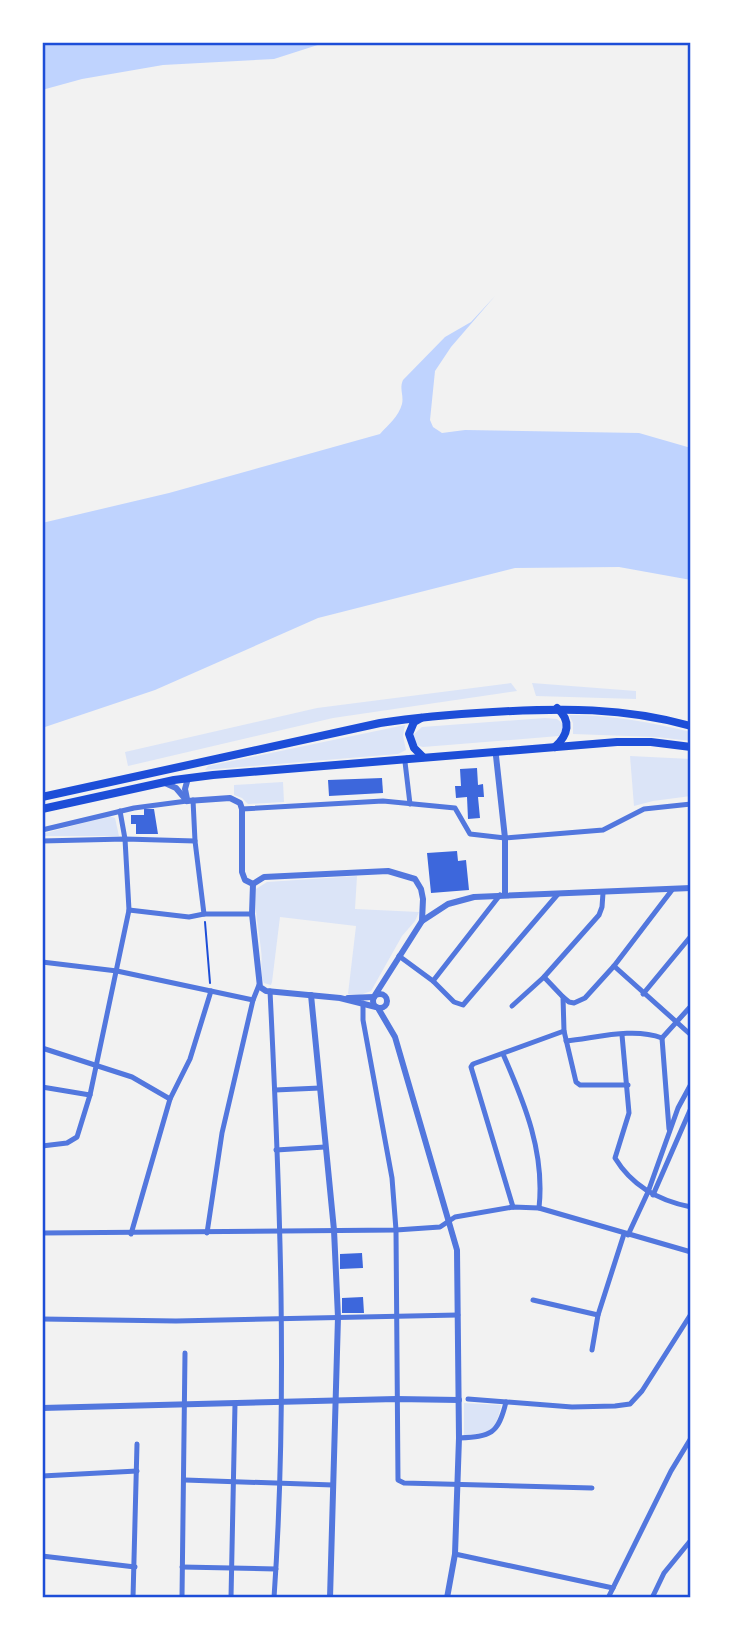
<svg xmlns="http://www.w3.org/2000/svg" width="733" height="1640" viewBox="0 0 733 1640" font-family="Manrope,sans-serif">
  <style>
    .green { fill: #dbe4f7 }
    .water { fill: #bfd3fe }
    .building { fill: #3d67dc }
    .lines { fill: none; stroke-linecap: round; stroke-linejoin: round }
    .path { stroke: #1d4ed8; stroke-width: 2 }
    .minor { stroke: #5277de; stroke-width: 5 }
    .tertiary { stroke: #5277de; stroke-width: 6 }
    .primary { stroke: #1d4ed8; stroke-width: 8 }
    .neatline { fill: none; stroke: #1d4ed8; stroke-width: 2.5 }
  </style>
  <rect width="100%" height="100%" fill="#f2f2f2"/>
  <g class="green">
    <polygon points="511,683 517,691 333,718 128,766 125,752 317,708"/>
    <polygon points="532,683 636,691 636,699 536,696"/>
    <path d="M 569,715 C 610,715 651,722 691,732 L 691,741 L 656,737 L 573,734 L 573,723 Z"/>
    <polygon points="545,718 557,719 562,723 563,729 559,736 423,747 416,745 413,735 422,727"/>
    <polygon points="405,725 403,736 406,750 398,754 205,770 208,766"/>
    <polygon points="630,756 691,759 691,796 653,801 634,806"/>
    <polygon points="283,782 284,802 248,804 242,798 234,795 234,785"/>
    <polygon points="109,816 115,818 119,836 42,836 42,834"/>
    <path d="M 357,876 L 355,909 L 419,912 L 415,921 L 402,936 L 371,991 L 360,995 L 348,994 L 356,926 L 280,917 L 272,982 L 271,985 L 264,983 C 259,973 263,961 261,950 C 259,929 254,911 256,889 L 267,882 Z"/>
    <path d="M 464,1403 L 501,1405 C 496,1432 490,1433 464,1435 Z"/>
  </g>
  <g class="water">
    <polygon points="42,42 327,42 274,59 163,65 82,79 42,90"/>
    <path d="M 495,296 L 451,347 L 435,371 L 430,420 L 433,427 L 442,433 L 465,430 L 639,433 L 691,448 L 691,580 L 619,567 L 515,568 L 318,618 L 155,690 L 42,728 L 42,523 L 169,493 L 380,434 C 388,425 399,416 402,404 C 404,395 399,389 403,380 L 445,337 L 471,322 Z"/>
  </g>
  <g class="building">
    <polygon points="477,768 478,785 483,784 484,797 478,797 480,818 468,819 467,797 456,798 455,786 461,786 460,769"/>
    <polygon points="382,778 383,793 329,796 328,780"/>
    <polygon points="144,809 154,809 158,834 136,834 136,824 131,824 131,815 144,815"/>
    <polygon points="457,851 458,861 466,860 469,890 431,893 427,853"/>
    <polygon points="362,1253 363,1268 340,1269 340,1254"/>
    <polygon points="363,1297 364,1313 342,1313 342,1298"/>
  </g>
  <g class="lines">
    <polyline class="path" points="205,922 210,983"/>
    <g class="minor">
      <polyline points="407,758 405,762 410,804"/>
      <polyline points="193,800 195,841 204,914"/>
      <polyline points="242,809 383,801 455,808 470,834 505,838 603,830 644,809 691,804"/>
      <polyline points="42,830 134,808 187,801"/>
      <polyline points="42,841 125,839 195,841"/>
      <polyline points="129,910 189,917 204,914 252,914"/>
      <polyline points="399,956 433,981 454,1002 463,1005 558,894"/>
      <polyline points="42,962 117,971 253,1000"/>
      <polyline points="614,966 691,1035"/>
      <polyline points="544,977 563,997 564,1031 576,1082 580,1085 628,1085"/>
      <polyline points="433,981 500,895"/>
      <path d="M 270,991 C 280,1193 288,1396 274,1598"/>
      <polyline points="643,994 691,936"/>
      <polyline points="563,997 569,1002 574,1003 585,998 614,966 672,890"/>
      <polyline points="363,1003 363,1020 392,1178 396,1230 398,1480 404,1483 592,1488"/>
      <polyline points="512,1006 544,977 599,915 602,907 603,893"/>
      <path d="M 622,1035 L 629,1113 L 615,1158 C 632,1186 660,1201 691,1207"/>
      <polyline points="662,1038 669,1129"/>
      <polyline points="662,1038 691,1006"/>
      <path d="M 566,1041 C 596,1038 633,1027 662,1038"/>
      <polyline points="42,1048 132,1077 170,1099"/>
      <path d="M 503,1054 C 525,1104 545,1153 539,1208"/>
      <polyline points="42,1087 90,1095"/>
      <polyline points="275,1090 320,1088"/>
      <polyline points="42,1146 67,1143 77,1137 90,1095 129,910 125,839 120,811"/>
      <polyline points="276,1150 325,1147"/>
      <polyline points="653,1195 691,1108"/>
      <polyline points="513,1207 471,1067 473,1064 564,1031"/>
      <polyline points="42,1233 396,1230 440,1227 455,1217 513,1207 539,1208 691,1252"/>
      <polyline points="207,1233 222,1133 253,1000 259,985"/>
      <polyline points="131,1234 170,1099 190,1059 211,991"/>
      <polyline points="628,1235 648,1192 678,1108 691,1084"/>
      <polyline points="533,1300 598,1315"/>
      <polyline points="42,1319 176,1321 458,1315"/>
      <polyline points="592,1350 598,1315 624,1234"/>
      <polyline points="468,1399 572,1407 615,1406 630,1404 642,1391 691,1314"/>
      <path d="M 459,1438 C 491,1436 498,1435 506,1402"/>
      <polyline points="42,1476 137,1471"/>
      <polyline points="185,1480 333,1485"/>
      <polyline points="455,1554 613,1588"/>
      <polyline points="42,1556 135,1567"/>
      <polyline points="182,1567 276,1569"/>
      <polyline points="133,1598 137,1444"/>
      <polyline points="182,1598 185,1353"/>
      <polyline points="231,1598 235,1404"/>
      <polyline points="608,1598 671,1471 691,1438"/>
      <polyline points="652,1598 664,1573 691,1540"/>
    </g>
    <g class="tertiary">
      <polyline points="497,751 496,756 505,838 505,895"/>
      <polyline points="165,783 176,788 187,801"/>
      <polyline points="187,799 185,789 188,778"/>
      <polyline points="187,801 230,798 240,803 242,809 242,872 245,880 253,884"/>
      <polyline points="253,884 264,877 388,871 415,879 421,889 423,899 422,921 375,995"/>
      <polyline points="253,884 252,914 260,987 266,991 340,998 376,1007"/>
      <polyline points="422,921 448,904 474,897 691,888"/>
      <circle cx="380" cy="1001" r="7"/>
      <polyline points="311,995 334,1230 338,1317 330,1598"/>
      <polyline points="348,998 374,997"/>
      <polyline points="378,1008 395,1037 457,1250 459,1438 455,1554 447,1598"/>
      <polyline points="42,1408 396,1399 459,1400"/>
    </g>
    <g class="primary">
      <polyline points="421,718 414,722 409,734 414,748 423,757"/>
      <path d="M 555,747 C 568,735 572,721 557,708"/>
      <path d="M 42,797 L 380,723 C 418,717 455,714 493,712 C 562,708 623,707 691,726"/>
      <polyline points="42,809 174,780 213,775 617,742 651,742 691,747"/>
    </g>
  </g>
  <rect width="733" height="1640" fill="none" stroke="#ffffff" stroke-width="88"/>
  <rect x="44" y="44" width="645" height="1552" class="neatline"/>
</svg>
